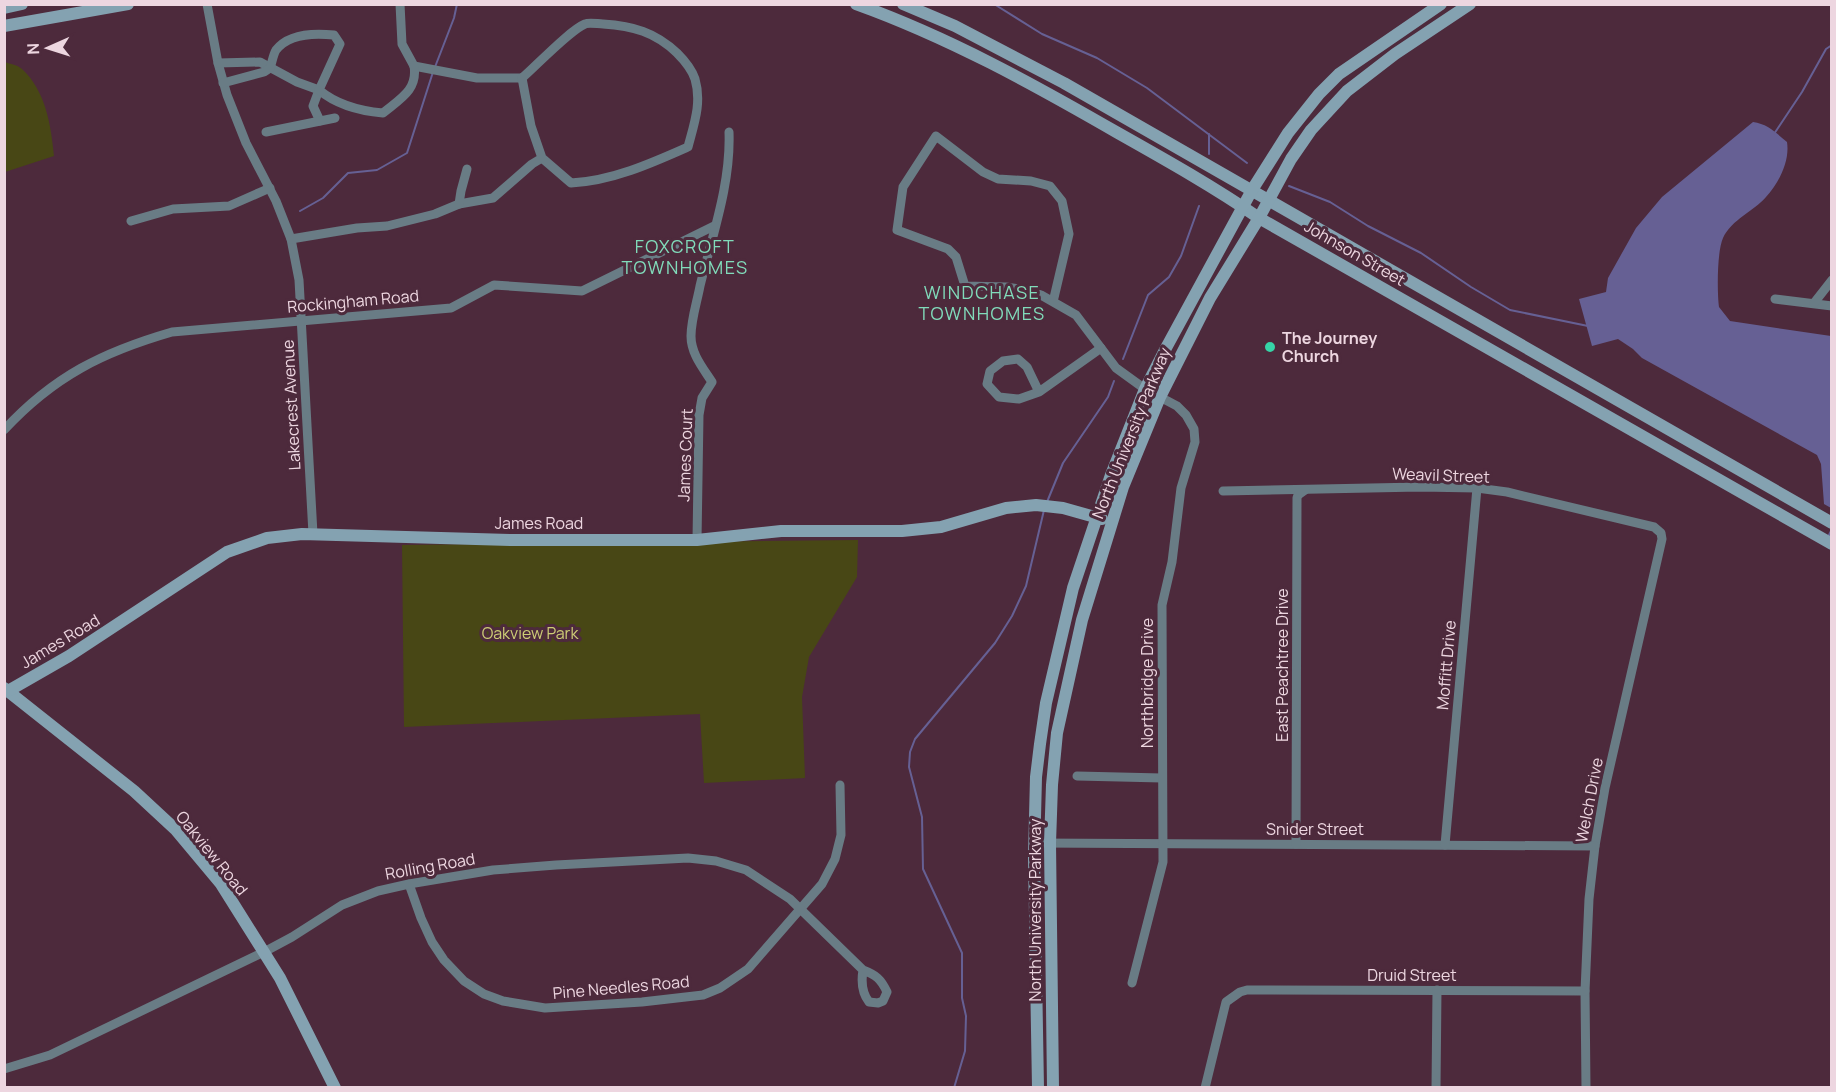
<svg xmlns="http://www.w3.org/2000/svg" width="1836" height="1092" viewBox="0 0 1836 1092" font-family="Manrope,sans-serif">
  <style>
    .green { fill: #484715 }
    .water { fill: #666094 }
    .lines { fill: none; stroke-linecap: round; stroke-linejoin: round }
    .stream { stroke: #666094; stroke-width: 2 }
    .street { stroke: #697c85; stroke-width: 9 }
    .secondary { stroke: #84a2b1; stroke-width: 12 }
    .poi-dot { fill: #36d4a7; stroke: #4d2a3c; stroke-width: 2 }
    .labels { text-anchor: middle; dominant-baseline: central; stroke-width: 6; stroke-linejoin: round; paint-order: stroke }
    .street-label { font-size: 16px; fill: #edd6e0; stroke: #4d2a3c }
    .poi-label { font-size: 16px; font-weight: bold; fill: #edd6e0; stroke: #4d2a3c; text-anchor: start }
    .park-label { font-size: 16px; fill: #cccc75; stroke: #4d2a3c }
    .neighbourhood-label { font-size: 18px; letter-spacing: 1.5px; fill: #81dcbb; stroke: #4d2a3c }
  </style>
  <rect width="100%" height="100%" fill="#4d2a3c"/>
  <g class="green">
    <path d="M 5,62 C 10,64 18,65 22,69 C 46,91 51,126 54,156 L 5,172 Z"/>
    <polygon points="858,540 857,577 809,657 802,697 805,778 704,783 700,714 404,727 402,545"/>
  </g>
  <path class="water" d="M 1753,122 C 1768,124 1776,133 1787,142 C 1790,161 1779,183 1766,197 C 1753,212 1732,219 1723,238 C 1717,251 1717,292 1719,307 L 1730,321 L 1831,336 L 1831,508 L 1824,504 L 1821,464 L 1817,455 L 1642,358 L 1633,349 L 1618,339 L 1592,346 L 1579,299 L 1606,292 L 1608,278 L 1636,228 L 1662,197 Z"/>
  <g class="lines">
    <g class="stream">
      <polyline points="994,4 1042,34 1097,58 1147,88 1247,163"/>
      <polyline points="435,67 454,18 457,4"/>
      <polyline points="1209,134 1209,154"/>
      <polyline points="1774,134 1802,92 1826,49 1832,45"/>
      <polyline points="1289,186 1330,202 1368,226 1421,253 1471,287 1510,310 1588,326"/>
      <polyline points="300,211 323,198 348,173 377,170 407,153 433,72"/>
      <polyline points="1123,359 1148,295 1169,277 1181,256 1199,206"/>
      <polyline points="1047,502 1063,463 1108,397 1114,381"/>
      <polyline points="1830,538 1829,535 1832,529"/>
      <polyline points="954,1088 965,1051 966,1016 962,998 962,953 923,869 922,817 909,767 910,752 915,739 995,643 1012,616 1026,586 1044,510"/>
    </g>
    <g class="street">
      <polyline points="207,4 218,63 227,95 246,143 276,201 291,239 299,280 313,534"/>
      <polyline points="400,4 402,44 414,66 477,78 522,78"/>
      <polyline points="218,63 260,62 297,82 319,90 313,106 320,121"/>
      <path d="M 223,83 L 264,72 L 270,68 C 272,63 273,55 276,50 C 289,33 315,33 334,35 L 340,44 L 319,90 C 337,105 360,111 383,113 C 400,99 418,90 414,66"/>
      <polyline points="266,132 335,118"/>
      <path d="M 459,204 L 493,198 L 532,164 L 542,158 L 571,183 C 612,181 652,163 688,147 C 694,124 702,103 695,79 C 692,70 684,60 677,53 C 655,32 633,26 603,24 C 598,24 589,22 585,24 C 570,30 536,66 522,78 L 531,126 L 542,158"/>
      <polyline points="131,221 173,209 229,206 270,188"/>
      <polyline points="291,239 357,228 387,226 435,214 459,204 461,191 467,169"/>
      <polyline points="1775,299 1832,306"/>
      <polyline points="1053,302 1069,234 1062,201 1050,186 1031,181 998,179 983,172 936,136 903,187 897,230 948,249 956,257 965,286 1006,287 1026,290 1041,295 1076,315 1116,368 1145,389"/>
      <polyline points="1814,303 1832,280"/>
      <polyline points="1039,392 1027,367 1018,359 1003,361 990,371 987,384 999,397 1019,399 1039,392 1101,348"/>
      <path d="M 4,430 C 54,376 103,352 172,332 L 451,308 L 494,285 L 582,291 L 714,226"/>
      <polyline points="1223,491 1420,487 1477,488 1507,492 1654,527 1661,533 1662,539 1605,788 1595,846 1589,899 1585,991 1586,1088"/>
      <path d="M 697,540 L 699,415 L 702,398 L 712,382 C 703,368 691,354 691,336 C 691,320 697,302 700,286 C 712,236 731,184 729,132"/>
      <polyline points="1077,776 1162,778"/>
      <polyline points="1035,843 1595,846"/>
      <polyline points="1296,844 1297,498 1298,495 1305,490"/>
      <polyline points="1445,845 1477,488"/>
      <polyline points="409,884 421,918 432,942 444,960 464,981 484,994 503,1001 545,1008 642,1002 703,995 720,988 748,969 822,884 835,859 841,835 840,785"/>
      <polyline points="1132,983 1163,862 1162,605 1172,562 1181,488 1195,442 1194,429 1186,415 1177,406 1160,397"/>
      <path d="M 4,1069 L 50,1055 L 264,952 L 292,937 L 342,905 L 378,891 L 409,884 L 493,870 L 556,865 L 688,858 L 716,861 L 746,870 L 790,899 L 863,970 C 876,975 881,979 887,992 L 883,1001 L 878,1003 L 869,1002 C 862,993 861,982 863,970"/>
      <polyline points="1205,1088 1226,1002 1240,992 1247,990 1585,991"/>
      <polyline points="1436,1088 1437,990"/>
    </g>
    <g class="secondary">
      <path d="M 856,4 C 948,37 1033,84 1118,133 C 1166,160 1214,187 1259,218 L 1832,544"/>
      <polyline points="903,4 955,26 1064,83 1832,523"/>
      <polyline points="4,8 22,4"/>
      <polyline points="4,26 128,4"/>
      <polyline points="4,688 134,791 175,829 221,884 280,978 335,1088"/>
      <polyline points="8,691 69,656 227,552 267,538 302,534 512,540 697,540 781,531 902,531 941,527 1006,508 1036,505 1063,508 1102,519"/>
      <polyline points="1038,1088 1034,857 1036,777 1040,744 1046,703 1073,588 1111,475 1145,389 1166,348 1252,190 1288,133 1319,94 1339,74 1441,4"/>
      <polyline points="1053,1088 1050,843 1052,785 1057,733 1082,620 1123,487 1160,397 1210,298 1259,218 1291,159 1311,130 1347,91 1395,54 1470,4"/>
    </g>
  </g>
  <circle class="poi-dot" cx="1270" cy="347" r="6"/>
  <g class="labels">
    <g class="street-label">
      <text transform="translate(1355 253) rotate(30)">Johnson Street</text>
      <text transform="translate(353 301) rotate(-5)">Rockingham Road</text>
      <text transform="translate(291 405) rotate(-93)">Lakecrest Avenue</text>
      <text transform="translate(1131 433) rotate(-68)">North University Parkway</text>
      <text transform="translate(685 455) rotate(-88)">James Court</text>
      <text transform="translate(1441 475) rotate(2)">Weavil Street</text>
      <text x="539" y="523">James Road</text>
      <text transform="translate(60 641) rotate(-31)">James Road</text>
      <text transform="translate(1282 665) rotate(-90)">East Peachtree Drive</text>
      <text transform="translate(1446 665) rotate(-85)">Moffitt Drive</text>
      <text transform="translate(1147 683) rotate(-90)">Northbridge Drive</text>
      <text transform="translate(1589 800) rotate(-79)">Welch Drive</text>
      <text x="1315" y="829">Snider Street</text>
      <text transform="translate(212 853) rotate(51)">Oakview Road</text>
      <text transform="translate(430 866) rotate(-10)">Rolling Road</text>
      <text transform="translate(1035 910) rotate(-90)">North University Parkway</text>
      <text x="1412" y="975">Druid Street</text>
      <text transform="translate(621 987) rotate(-5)">Pine Needles Road</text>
    </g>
    <g class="poi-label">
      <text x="1282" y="338">The Journey<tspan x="1282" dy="18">Church</tspan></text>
    </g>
    <g class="park-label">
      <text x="530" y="633">Oakview Park</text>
    </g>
    <g class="neighbourhood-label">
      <text x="685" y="246">FOXCROFT<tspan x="685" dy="21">TOWNHOMES</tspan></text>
      <text x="982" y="292">WINDCHASE<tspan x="982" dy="21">TOWNHOMES</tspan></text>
    </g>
  </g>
  <rect width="1836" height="1092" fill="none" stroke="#edd6e0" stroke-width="12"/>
  <g transform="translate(48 48) rotate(267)" stroke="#4d2a3c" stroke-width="4.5" paint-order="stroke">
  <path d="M0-4.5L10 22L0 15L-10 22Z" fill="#edd6e0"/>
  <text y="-9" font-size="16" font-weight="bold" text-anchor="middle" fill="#edd6e0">N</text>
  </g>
</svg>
